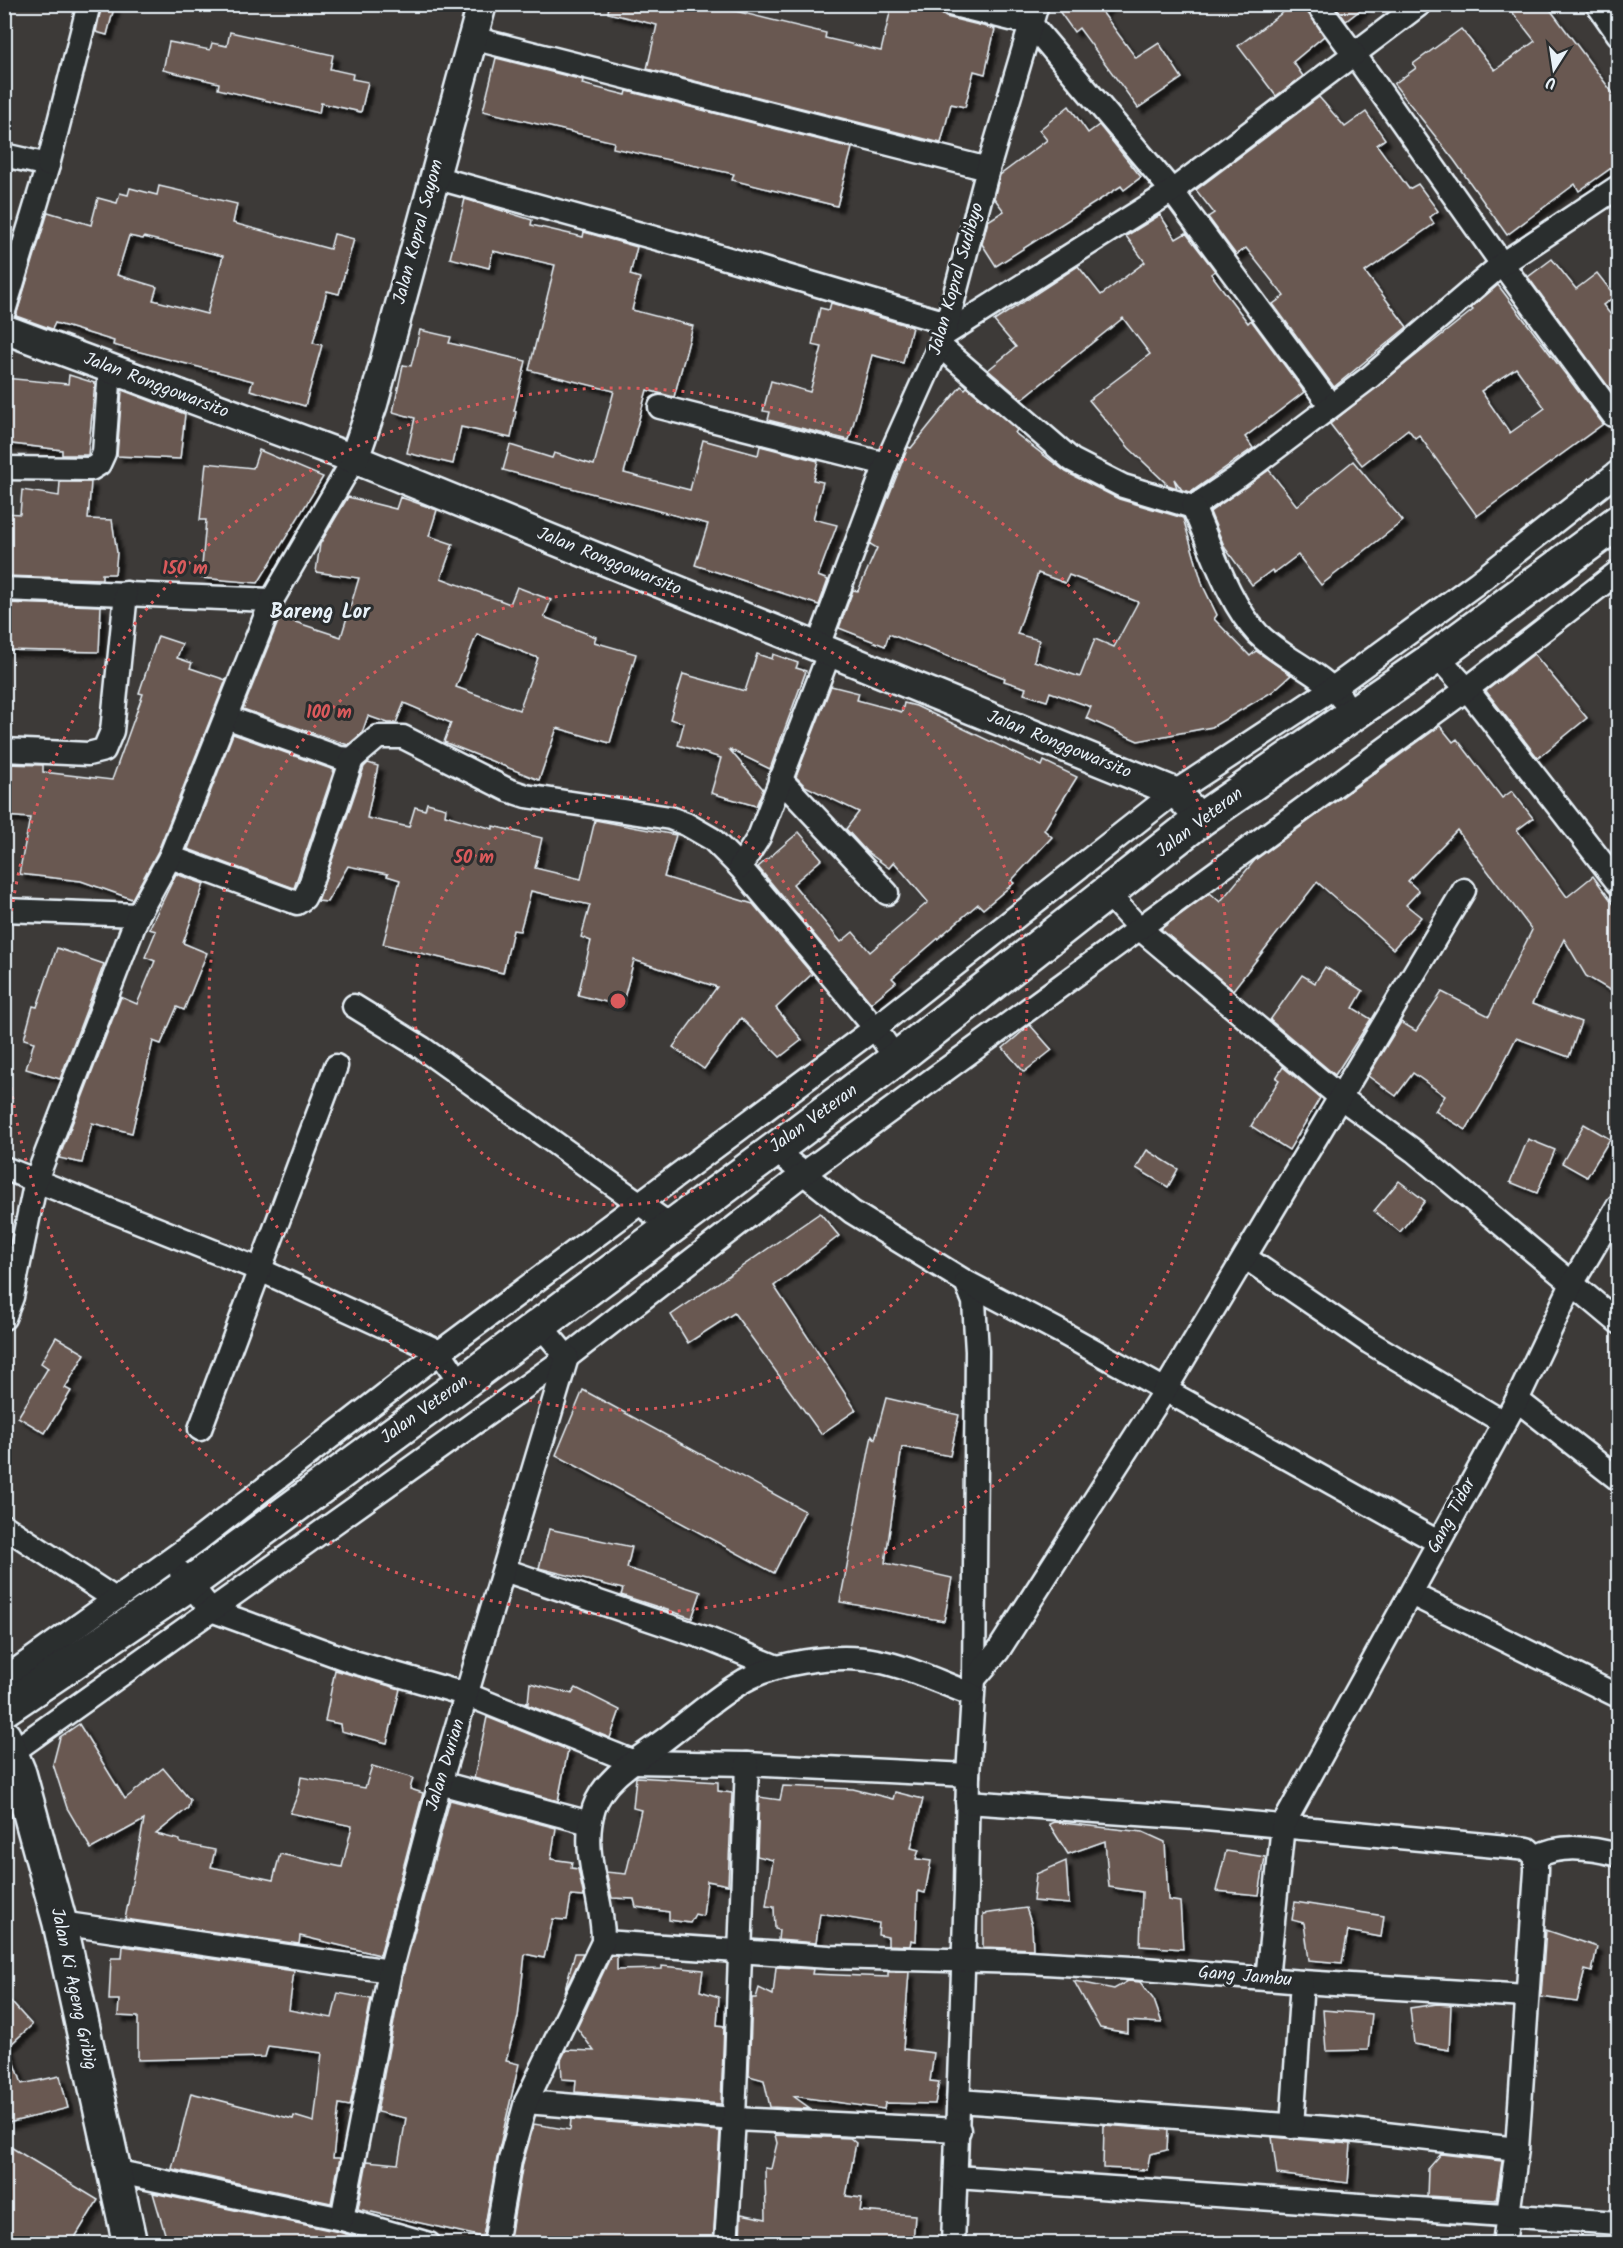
<svg xmlns="http://www.w3.org/2000/svg" width="1623" height="2248" viewBox="0 0 1623 2248" font-family="Kalam,sans-serif">
  <style>
    .building { fill: #695951; stroke: #e8f1f8; stroke-width: 1.5; fill-rule: evenodd; filter: url(#shadow) }
    .lines { fill: none; stroke-linecap: round; stroke-linejoin: round }
    .minor-casing { stroke: #e8f1f8; stroke-width: 27 }
    .tertiary-casing { stroke: #e8f1f8; stroke-width: 33 }
    .secondary-casing { stroke: #e8f1f8; stroke-width: 38 }
    .primary-casing { stroke: #e8f1f8; stroke-width: 38 }
    .minor { stroke: #2a2d2e; stroke-width: 22 }
    .tertiary { stroke: #2a2d2e; stroke-width: 28 }
    .secondary { stroke: #2a2d2e; stroke-width: 33 }
    .primary { stroke: #2a2d2e; stroke-width: 33 }
    .ring { fill: none; stroke: #da5a5c; stroke-width: 3; stroke-dasharray: 3 6 }
    .labels { text-anchor: middle; dominant-baseline: central; stroke-width: 6; stroke-linejoin: round; paint-order: stroke }
    .street-label { font-size: 18px; fill: #e8f1f8; stroke: #2a2d2e }
    .quarter-label { font-size: 21px; font-weight: bold; fill: #e8f1f8; stroke: #2a2d2e }
    .centre { fill: #da5a5c; stroke: #2a2d2e; stroke-width: 3 }
    .ring-label { font-size: 18px; text-anchor: middle; font-weight: bold; fill: #da5a5c; stroke: #2a2d2e; stroke-width: 6; stroke-linejoin: round; paint-order: stroke }
  </style>
  <defs>
    <filter id="shadow"><feDropShadow dx="5.5" dy="5.5" stdDeviation="1.5" flood-color="#0009"/></filter>
  </defs>
  <rect width="100%" height="100%" fill="#3d3a38"/>
  <filter id="ink" filterUnits="userSpaceOnUse"><feTurbulence type="fractalNoise" baseFrequency=".0167" numOctaves="2"/><feDisplacementMap in="SourceGraphic" scale="12" xChannelSelector="R" yChannelSelector="G"/><feConvolveMatrix kernelMatrix="1 2 1 2 8 2 1 2 1" color-interpolation-filters="sRGB"/></filter>
  <g filter="url(#ink)">
    <g class="building">
      <polygon points="102,4 115,4 107,35 96,32"/>
      <polygon points="609,4 718,4 731,8 731,10 826,33 825,38 881,51 892,4 937,4 940,13 946,17 995,29 985,74 974,71 965,107 951,104 941,143 647,69 657,25 608,13"/>
      <polygon points="1054,4 1112,4 1102,12 1136,58 1159,43 1182,78 1138,108 1079,28 1074,32"/>
      <polygon points="1294,4 1304,4 1324,36 1293,62 1303,76 1276,96 1238,46"/>
      <polygon points="1334,4 1368,4 1346,21"/>
      <polygon points="1506,4 1546,4 1618,100 1618,163 1579,191 1575,184 1507,235 1454,160 1394,84 1416,68 1413,64 1461,29 1495,70 1535,41"/>
      <polygon points="230,32 333,55 330,69 353,74 352,79 368,82 361,112 321,103 319,113 218,89 219,83 163,70 169,42 210,50 212,43 227,46"/>
      <polygon points="496,58 583,80 582,84 626,95 627,91 852,148 837,206 732,180 734,174 613,148 614,142 483,111"/>
      <polygon points="1319,97 1345,127 1366,112 1385,139 1377,145 1409,189 1418,184 1438,211 1430,217 1434,224 1365,272 1407,327 1334,387 1273,304 1284,296 1246,248 1236,255 1208,217 1214,213 1196,190"/>
      <polygon points="1069,106 1088,133 1099,125 1141,177 1124,190 1121,186 996,266 982,244 988,221 1004,211 994,198 1000,175 1047,140 1039,130"/>
      <path d="M 159,186 L 237,204 L 233,223 L 330,249 L 334,234 L 354,239 L 339,294 L 327,291 L 313,343 L 322,345 L 305,406 L 250,390 L 253,381 L 113,345 L 114,341 L 55,323 L 52,329 L 16,316 L 48,212 L 91,225 L 98,198 L 117,203 L 120,193 L 128,195 L 130,188 L 157,195 ZM 129,236 L 143,239 L 144,237 L 223,256 L 207,314 L 153,300 L 157,287 L 117,275 Z"/>
      <polygon points="465,199 532,220 531,225 583,237 584,232 637,247 630,275 640,278 632,310 693,326 674,397 647,390 624,473 690,490 703,440 758,455 760,446 818,461 813,480 823,482 813,519 837,525 818,576 828,580 819,605 695,565 708,524 503,470 510,445 552,458 554,453 594,465 614,391 529,370 555,265 493,251 489,268 450,258"/>
      <polygon points="1160,215 1176,239 1186,233 1215,271 1211,274 1248,323 1251,320 1304,392 1245,437 1253,448 1191,492 1182,490 1174,479 1177,488 1168,485 1129,448 1089,400 1150,354 1123,318 1022,399 988,370 1016,347 994,321 1078,266 1101,295 1145,262 1126,236"/>
      <polygon points="1552,259 1576,289 1597,273 1615,296 1603,305 1618,324 1618,400 1528,277"/>
      <path d="M 1498,285 L 1603,424 L 1477,516 L 1419,435 L 1415,438 L 1408,429 L 1362,465 L 1330,424 L 1473,310 L 1471,308 ZM 1516,368 L 1545,408 L 1510,433 L 1481,391 Z"/>
      <polygon points="831,303 912,327 903,363 872,355 849,440 768,420 770,412 763,411 771,381 810,392 822,347 812,345 820,308 829,310"/>
      <polygon points="420,330 451,337 449,343 526,361 514,411 516,411 511,438 461,427 453,464 407,453 415,418 393,412 403,365 411,366"/>
      <polygon points="69,375 95,383 88,455 62,455 62,450 4,443 4,378 68,384"/>
      <path d="M 961,386 L 965,389 L 967,387 L 1017,430 L 1015,433 L 1066,472 L 1119,499 L 1183,518 L 1203,586 L 1217,615 L 1214,619 L 1250,656 L 1256,651 L 1291,675 L 1272,692 L 1212,727 L 1138,741 L 1086,718 L 1091,707 L 1050,692 L 1047,701 L 1024,694 L 1026,688 L 1004,681 L 1005,678 L 889,634 L 885,646 L 839,628 L 853,590 L 858,591 L 877,548 L 870,544 L 908,447 L 911,448 ZM 1038,573 L 1065,583 L 1069,575 L 1138,602 L 1114,647 L 1095,639 L 1080,677 L 1034,661 L 1039,640 L 1017,634 Z"/>
      <polygon points="122,390 185,414 180,459 117,456"/>
      <polygon points="259,450 323,477 258,583 201,578 206,520 200,520 206,463 253,468"/>
      <polygon points="1353,461 1403,521 1321,585 1298,555 1274,573 1272,570 1252,585 1225,548 1210,512 1269,470 1297,506"/>
      <polygon points="60,482 91,482 88,519 112,520 117,553 115,574 102,574 102,579 4,576 6,513 20,514 22,490 59,496"/>
      <path d="M 348,497 L 396,509 L 400,497 L 437,510 L 429,536 L 453,544 L 441,578 L 510,604 L 517,587 L 551,600 L 544,617 L 596,637 L 594,642 L 636,654 L 610,743 L 557,728 L 539,780 L 444,742 L 451,723 L 404,703 L 396,723 L 388,723 L 368,716 L 362,733 L 348,745 L 243,709 L 280,617 L 341,637 L 359,578 L 316,572 L 320,544 ZM 477,634 L 538,658 L 519,710 L 456,687 Z"/>
      <polygon points="4,603 101,606 99,652 4,650"/>
      <polygon points="158,636 182,644 177,658 192,663 190,668 226,680 158,851 132,899 81,881 19,874 30,818 4,816 4,764 43,765 43,772 112,780 143,694 139,693"/>
      <polygon points="757,654 772,659 773,654 798,663 796,668 806,671 770,769 729,749 763,789 756,806 711,793 721,758 678,745 684,723 670,719 683,674 745,691"/>
      <polygon points="1534,654 1587,718 1538,758 1486,691"/>
      <polygon points="831,686 859,693 857,700 902,712 904,703 916,706 1042,766 1044,761 1077,777 1044,830 1052,837 1011,881 1014,883 983,909 978,904 892,978 896,982 871,1003 758,867 799,832 822,859 793,884 841,942 853,932 870,952 928,902 894,862 889,868 866,851 846,829 859,812 805,786 796,777"/>
      <polygon points="1440,726 1453,742 1457,739 1502,798 1512,791 1533,818 1517,830 1567,897 1593,876 1618,910 1618,995 1586,976 1564,939 1532,1004 1581,1022 1569,1057 1516,1038 1490,1090 1466,1130 1435,1111 1445,1096 1413,1073 1396,1096 1368,1076 1401,1022 1416,1031 1442,992 1489,1016 1532,930 1457,830 1408,881 1419,891 1406,905 1421,917 1393,949 1317,882 1233,990 1161,929 1210,893 1220,902 1255,860"/>
      <polygon points="233,734 334,770 294,888 188,849"/>
      <polygon points="368,763 378,766 367,818 409,827 415,807 425,810 427,803 446,808 445,815 493,829 493,826 542,838 535,868 581,879 595,820 676,835 664,877 753,904 812,974 776,1008 802,1040 780,1057 741,1018 704,1069 673,1047 717,987 634,960 622,1006 578,995 591,941 581,937 590,905 531,891 520,931 513,930 503,973 383,944 400,880 387,876 388,874 348,866 327,902 318,901 364,767"/>
      <polygon points="176,874 204,884 183,943 207,953 184,1010 177,1007 161,1044 153,1041 132,1133 92,1123 82,1163 59,1158 121,997 137,1004 155,961 145,957 156,931 149,929"/>
      <polygon points="57,948 104,964 60,1079 26,1069 34,1042 24,1039 33,1006 37,1007"/>
      <polygon points="1325,967 1363,991 1353,1008 1371,1019 1335,1075 1270,1020 1302,975 1315,983"/>
      <polygon points="1030,1025 1052,1050 1024,1072 1003,1048"/>
      <polygon points="1283,1067 1320,1098 1289,1150 1251,1126 1279,1080 1276,1078"/>
      <polygon points="1584,1124 1610,1139 1587,1177 1562,1163"/>
      <polygon points="1528,1139 1555,1150 1537,1193 1510,1182"/>
      <polygon points="1147,1150 1178,1169 1168,1187 1136,1168"/>
      <polygon points="1399,1181 1425,1201 1400,1232 1374,1211"/>
      <polygon points="820,1213 839,1236 774,1286 856,1410 821,1434 734,1313 688,1343 671,1315"/>
      <polygon points="56,1337 85,1354 65,1388 71,1391 45,1433 18,1417 48,1368 41,1363"/>
      <polygon points="583,1390 805,1511 774,1573 556,1455"/>
      <polygon points="886,1398 959,1415 950,1456 902,1447 885,1563 952,1578 944,1621 840,1602 872,1435 875,1439"/>
      <polygon points="549,1529 632,1547 627,1568 701,1592 692,1618 621,1595 623,1589 539,1568"/>
      <polygon points="335,1670 400,1689 387,1743 341,1731 340,1724 325,1721"/>
      <polygon points="530,1683 572,1694 576,1688 620,1710 610,1738 518,1701 528,1703"/>
      <polygon points="487,1717 568,1750 558,1801 474,1778"/>
      <polygon points="79,1724 125,1799 163,1768 190,1800 188,1808 156,1834 180,1840 180,1843 215,1850 211,1867 273,1880 280,1854 342,1867 352,1826 290,1813 298,1794 301,1777 365,1788 372,1766 413,1778 410,1789 423,1793 380,1955 300,1936 299,1944 125,1919 144,1820 91,1849 67,1808 53,1764 60,1737"/>
      <polygon points="636,1777 718,1782 718,1791 732,1793 728,1885 707,1881 703,1916 695,1914 690,1923 669,1920 669,1912 636,1907 634,1899 612,1898 606,1872 626,1874 641,1810 633,1808"/>
      <polygon points="783,1786 853,1789 893,1799 895,1792 923,1799 911,1848 919,1850 916,1859 931,1861 925,1893 918,1891 916,1941 911,1940 910,1946 888,1945 888,1937 878,1935 879,1923 820,1913 816,1943 778,1940 779,1930 775,1929 774,1907 766,1906 773,1860 757,1856 759,1797 780,1800"/>
      <polygon points="450,1800 556,1828 551,1859 572,1862 571,1868 578,1869 584,1897 571,1896 567,1920 553,1919 544,1958 525,1954 518,2017 506,2061 519,2064 497,2158 483,2237 358,2209 367,2161 398,2164 406,2118 377,2112 403,1974"/>
      <polygon points="1054,1822 1143,1832 1165,1842 1168,1900 1180,1902 1183,1949 1140,1946 1142,1892 1109,1887 1105,1841 1068,1854 1049,1824"/>
      <polygon points="1226,1851 1265,1857 1259,1895 1216,1891"/>
      <polygon points="1066,1861 1069,1904 1033,1901 1036,1874"/>
      <polygon points="1295,1902 1384,1916 1381,1937 1348,1931 1342,1963 1309,1960 1304,1923 1292,1920"/>
      <polygon points="1026,1908 1032,1926 1033,1949 983,1947 983,1914"/>
      <polygon points="1546,1930 1597,1947 1592,1972 1585,1970 1577,2002 1541,1997"/>
      <polygon points="123,1946 294,1971 289,2010 332,2018 338,1993 371,1999 350,2106 339,2104 333,2158 340,2158 331,2203 172,2169 191,2093 293,2119 294,2116 314,2122 322,2053 268,2046 265,2057 138,2060 138,2017 118,2016 119,2000 109,2000 111,1958 122,1958"/>
      <polygon points="575,1953 583,1953 564,1992"/>
      <polygon points="611,1956 617,1956 617,1970 662,1969 662,1966 703,1970 700,1991 719,1997 717,2025 724,2026 721,2104 575,2092 576,2080 562,2079 561,2060 566,2050 594,2051 577,2028"/>
      <polygon points="776,1967 813,1969 812,1974 888,1977 888,1972 909,1972 903,2049 934,2053 930,2081 939,2082 935,2104 885,2103 884,2109 793,2096 811,2109 770,2107 764,2080 749,2076 752,1998 756,1998 759,1988 773,1995"/>
      <polygon points="1074,1981 1114,1989 1128,1981 1140,1982 1154,2000 1162,2023 1128,2021 1128,2033 1100,2028"/>
      <polygon points="4,1994 32,2025 9,2046 22,2084 60,2076 68,2108 4,2124"/>
      <polygon points="1437,2004 1451,2005 1449,2050 1414,2044 1410,2008"/>
      <polygon points="1323,2010 1372,2014 1368,2050 1326,2051"/>
      <polygon points="571,2119 720,2131 713,2244 556,2244 536,2240 536,2244 509,2244 523,2163 534,2124 570,2130"/>
      <polygon points="1104,2125 1168,2130 1167,2150 1150,2154 1147,2170 1103,2168"/>
      <polygon points="775,2135 850,2138 856,2143 846,2196 862,2198 860,2211 915,2215 913,2244 740,2244 741,2214 766,2219 765,2168 771,2169 777,2143"/>
      <polygon points="1272,2137 1351,2144 1348,2183 1277,2174"/>
      <polygon points="4,2143 98,2200 71,2244 4,2244"/>
      <polygon points="1441,2154 1502,2161 1496,2200 1427,2196 1428,2169"/>
      <polygon points="153,2193 339,2232 352,2236 351,2244 168,2244"/>
    </g>
    <g class="lines">
      <g class="minor-casing">
        <g id="minor">
          <polyline points="950,4 1031,24 1172,191 1331,406"/>
          <polyline points="1420,4 1354,54 1502,264 1613,415"/>
          <polyline points="1597,4 1618,34"/>
          <polyline points="472,38 988,169"/>
          <polyline points="4,155 48,165 4,311"/>
          <polyline points="48,165 89,4"/>
          <polyline points="434,177 695,249 947,323"/>
          <polyline points="944,335 1172,191 1354,54 1317,4"/>
          <polyline points="940,346 1072,460 1123,486 1193,507 1239,476 1370,377 1502,264 1618,187"/>
          <polyline points="660,407 886,464"/>
          <polyline points="4,468 91,469 99,464 104,453 110,369"/>
          <path d="M 1193,507 C 1212,548 1227,601 1258,634 C 1283,659 1320,672 1342,699"/>
          <polyline points="4,589 272,600"/>
          <polyline points="818,646 886,464 944,335 988,169 1037,4"/>
          <polyline points="1437,656 1467,689 1618,883"/>
          <polyline points="226,717 340,758 352,759 378,737 403,737 508,790 526,796 670,818 686,824 712,839 740,867 875,1028 896,1059"/>
          <polyline points="4,750 88,754 104,750 112,731 126,593"/>
          <polyline points="780,779 887,893"/>
          <polyline points="170,857 297,903 304,898 309,888 352,759"/>
          <polyline points="740,867 759,837 830,651"/>
          <polyline points="1108,894 1138,927 1340,1097 1414,1151 1618,1322"/>
          <polyline points="4,910 138,915"/>
          <polyline points="354,1006 422,1048 671,1226"/>
          <polyline points="773,1149 852,1212 966,1282 974,1302 977,1351 974,1679 968,1775 966,1890 953,2244"/>
          <polyline points="4,1168 258,1269 440,1352 461,1384"/>
          <polyline points="1246,1258 1369,1342 1503,1422"/>
          <polyline points="966,1282 1061,1332 1438,1542"/>
          <polyline points="4,1318 12,1297 36,1180 138,915 170,857 272,600 354,459"/>
          <polyline points="1517,1400 1618,1479"/>
          <polyline points="200,1429 336,1066"/>
          <polyline points="4,1526 115,1599"/>
          <polyline points="504,1570 708,1639 777,1667"/>
          <polyline points="181,1573 211,1610 354,1662 468,1695 634,1762 747,1764 968,1775"/>
          <polyline points="1411,1594 1618,1696"/>
          <polyline points="4,1679 198,1540 440,1352 875,1028 1175,792 1333,688 1477,583 1618,472"/>
          <polyline points="974,1679 998,1651 1165,1390 1464,890"/>
          <polyline points="4,1758 567,1357 803,1174 1467,689 1618,572"/>
          <polyline points="440,1783 590,1823"/>
          <polyline points="967,1802 1195,1818 1528,1849 1536,1857 1536,1871 1517,2149 1504,2244"/>
          <path d="M 1536,1857 C 1561,1843 1592,1848 1618,1855"/>
          <polyline points="60,1923 390,1971"/>
          <polyline points="603,1942 829,1957 1028,1962 1132,1968 1302,1982 1526,1996"/>
          <polyline points="1267,1979 1283,1825 1517,1400 1572,1284 1618,1206"/>
          <polyline points="959,2101 1341,2129 1517,2149"/>
          <polyline points="526,2102 734,2119 959,2130"/>
          <polyline points="1292,2126 1302,1982"/>
          <polyline points="114,2171 342,2219 429,2244"/>
          <polyline points="956,2177 1618,2223"/>
          <polyline points="342,2219 390,1971 440,1783 567,1357 540,1325"/>
          <path d="M 495,2244 L 510,2160 L 526,2102 L 603,1942 C 604,1898 579,1853 594,1808 C 604,1777 639,1759 664,1740 C 688,1722 711,1701 737,1685 C 771,1662 837,1653 877,1661 C 909,1667 941,1683 971,1694"/>
          <polyline points="726,2244 734,2119 747,1764"/>
        </g>
      </g>
      <g class="tertiary-casing">
        <g id="tertiary">
          <polyline points="4,329 354,459 1175,792 1201,819"/>
          <polyline points="354,459 373,404 482,4"/>
        </g>
      </g>
      <g class="secondary-casing">
        <polyline id="secondary" points="4,1709 189,1584 461,1384 896,1059 1201,819 1437,656 1618,522"/>
      </g>
      <g class="primary-casing">
        <polyline id="primary" points="4,1737 19,1773 60,1923 130,2244"/>
      </g>
      <use href="#minor" class="minor"/>
      <use href="#tertiary" class="tertiary"/>
      <use href="#secondary" class="secondary"/>
      <use href="#primary" class="primary"/>
    </g>
  </g>
  <g class="ring">
    <circle cx="618" cy="1001" r="204"/>
    <circle cx="618" cy="1001" r="409"/>
    <circle cx="618" cy="1001" r="613"/>
  </g>
  <g class="labels">
    <g class="street-label">
      <text transform="translate(419 232) rotate(-75)">Jalan Kopral Sayom</text>
      <text transform="translate(957 279) rotate(-74)">Jalan Kopral Sudibyo</text>
      <text transform="translate(156 386) rotate(21)">Jalan Ronggowarsito</text>
      <text transform="translate(609 562) rotate(22)">Jalan Ronggowarsito</text>
      <text transform="translate(1059 745) rotate(22)">Jalan Ronggowarsito</text>
      <text transform="translate(1200 823) rotate(-37)">Jalan Veteran</text>
      <text transform="translate(814 1119) rotate(-36)">Jalan Veteran</text>
      <text transform="translate(425 1410) rotate(-36)">Jalan Veteran</text>
      <text transform="translate(1452 1516) rotate(-62)">Gang Tidar</text>
      <text transform="translate(446 1765) rotate(-73)">Jalan Durian</text>
      <text transform="translate(1245 1977) rotate(5)">Gang Jambu</text>
      <text transform="translate(73 1989) rotate(78)">Jalan Ki Ageng Gribig</text>
    </g>
    <g class="quarter-label">
      <text x="320" y="612">Bareng Lor</text>
    </g>
  </g>
  <circle cx="618" cy="1001" r="9" class="centre"/>
  <g class="ring-label">
    <text x="185" y="574">150 m</text>
    <text x="329" y="718">100 m</text>
    <text x="474" y="863">50 m</text>
  </g>
  <rect width="1623" height="2248" fill="none" stroke="#2a2d2e" stroke-width="24"/>
  <rect x="12" y="12" width="1599" height="2224" fill="none" stroke="#e8f1f8" stroke-width="2" filter="url(#ink)"/>
  <g transform="translate(1554 69) rotate(192)" stroke="#2a2d2e" stroke-width="4.5" paint-order="stroke">
  <path d="M0-4.5L10 22L0 15L-10 22Z" fill="#e8f1f8"/>
  <text y="-9" font-size="16" font-weight="bold" text-anchor="middle" fill="#e8f1f8">U</text>
  </g>
</svg>
